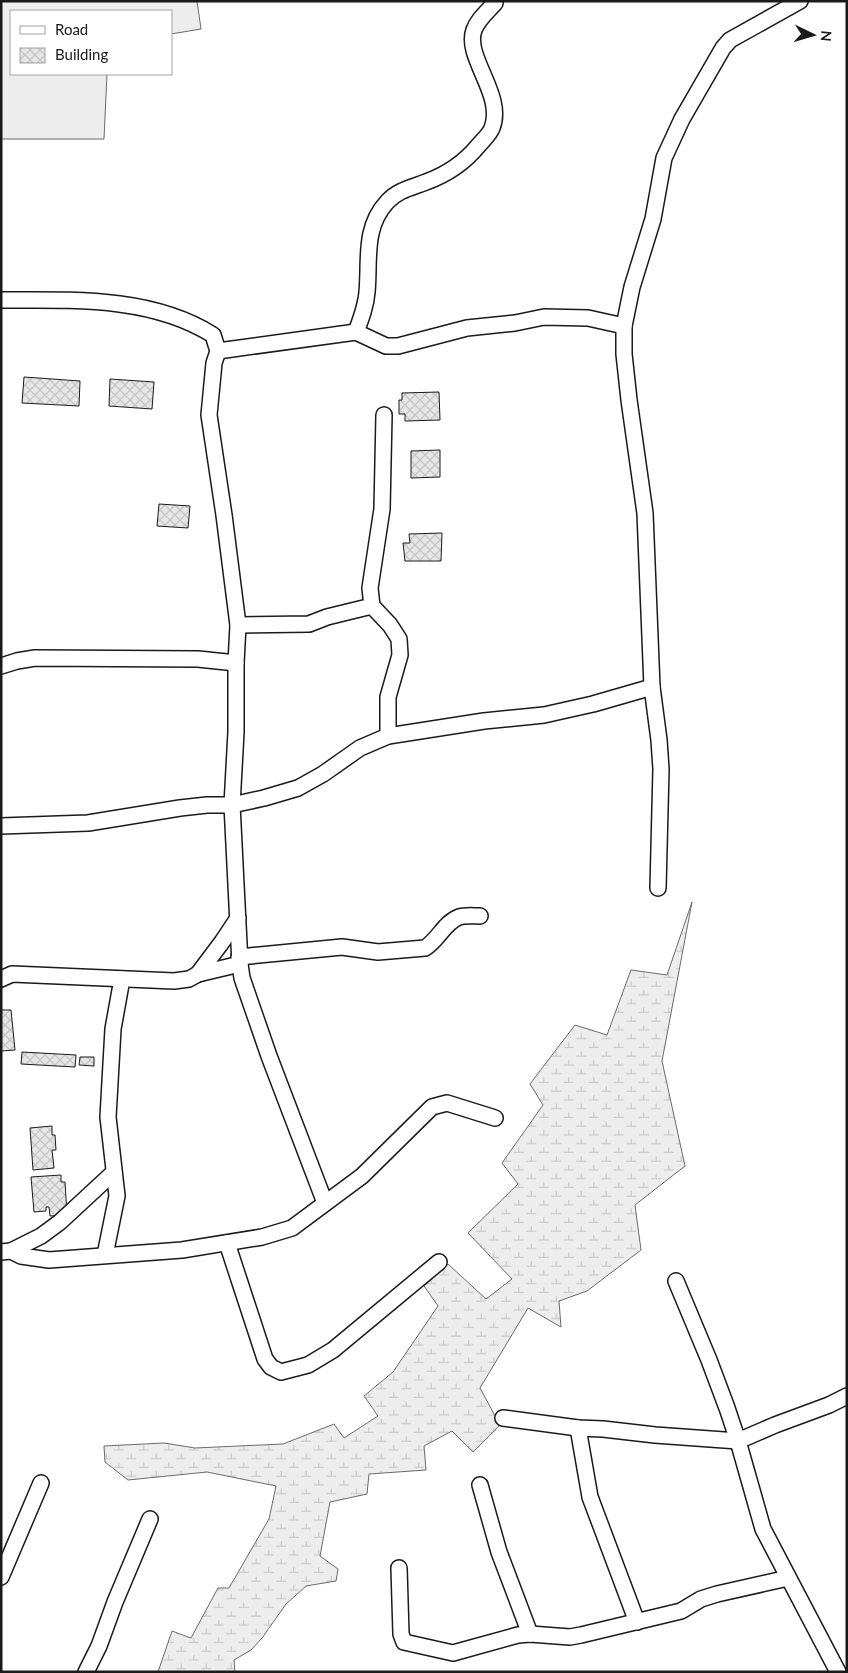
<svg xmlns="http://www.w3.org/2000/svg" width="848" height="1673" viewBox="0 0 848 1673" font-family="Lato,sans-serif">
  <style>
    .built { fill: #ededed; stroke: #6a6a6a }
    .wetland { fill: url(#wetland-marsh); stroke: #6a6a6a }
    .building { fill: url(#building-cross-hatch); stroke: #1a1a1a }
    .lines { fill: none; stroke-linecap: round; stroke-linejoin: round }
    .minor-casing { stroke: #1a1a1a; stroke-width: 18 }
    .minor { stroke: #fff; stroke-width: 15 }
  </style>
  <defs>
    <pattern id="wetland-marsh" width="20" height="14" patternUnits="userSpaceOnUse" patternTransform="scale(1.25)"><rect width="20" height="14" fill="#ededed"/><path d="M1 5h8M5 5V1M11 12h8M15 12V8" fill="none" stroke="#cbcbcb"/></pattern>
    <pattern id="building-cross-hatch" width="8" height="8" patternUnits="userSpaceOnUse" patternTransform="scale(1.25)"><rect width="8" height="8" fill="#e6e6e6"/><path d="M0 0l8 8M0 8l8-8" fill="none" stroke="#c5c5c5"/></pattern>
  </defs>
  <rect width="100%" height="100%" fill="#fff"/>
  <polygon class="built" points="1,1 197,1 201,29 171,34 171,11 11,11 11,74 107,74 104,139 1,139"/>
  <polygon class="wetland" points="692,902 662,1061 685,1166 635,1205 641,1250 587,1291 559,1301 561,1327 528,1308 480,1388 500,1425 473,1452 452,1431 424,1446 426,1470 369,1474 367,1494 330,1502 320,1556 338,1569 336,1581 306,1586 286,1604 262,1638 251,1650 234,1660 235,1672 158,1672 172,1631 191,1638 218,1588 229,1588 269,1519 276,1486 207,1472 128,1480 105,1462 104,1446 164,1443 195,1448 283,1444 334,1424 344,1438 378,1416 364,1396 393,1372 438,1306 424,1286 448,1264 486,1299 512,1279 468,1233 518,1184 502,1163 543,1105 530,1084 575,1025 607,1035 631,970 667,975"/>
  <g class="building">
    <polygon points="24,377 80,381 79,406 22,403"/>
    <polygon points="110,379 154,382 152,409 109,406"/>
    <polygon points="439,392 440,420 405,421 405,414 399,414 399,400 402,400 402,393"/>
    <polygon points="440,450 440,477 411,478 411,451"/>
    <polygon points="159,504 190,506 188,528 157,526"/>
    <polygon points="442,533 441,561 405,561 403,543 410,543 409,534"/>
    <polygon points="1,1010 11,1010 15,1050 1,1051"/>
    <polygon points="22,1052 76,1055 75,1067 21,1064"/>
    <polygon points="80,1057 94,1057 94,1066 79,1065"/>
    <polygon points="52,1126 52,1135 55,1135 56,1150 52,1150 54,1168 33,1170 30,1128"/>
    <polygon points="61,1175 61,1182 65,1182 67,1215 50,1216 49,1207 46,1207 46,1211 34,1212 31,1177"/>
  </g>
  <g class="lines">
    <g class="minor-casing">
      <g id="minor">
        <path d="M 1,300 C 72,300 151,296 213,335 L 218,351 L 214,363 L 209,415 L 224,515 L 238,625 L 236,663 L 236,732 L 232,805 L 240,964 L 242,978 L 269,1056 L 325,1203"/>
        <path d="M 356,332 C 361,319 366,306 367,292 C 370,261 363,228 387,202 C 398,190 411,188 426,182 C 448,174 464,163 478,146 C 483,140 490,134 492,128 C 505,95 464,57 474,30 C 478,19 487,12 495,3"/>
        <polyline points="218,351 356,332 386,346 398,346 467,328 515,323 544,317 588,318 624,326"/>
        <polyline points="372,606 390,625 399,639 400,655 388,697 388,736"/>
        <polyline points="238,625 309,624 327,617 372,606 370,588 382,509 384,415"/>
        <polyline points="1,666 17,661 35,658 198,659 236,663"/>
        <polyline points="1,826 88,823 180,808 207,805 232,805 264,798 298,788 323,774 360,748 388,736 484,721 544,715 593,704 652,687"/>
        <polyline points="658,888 661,769 659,740 652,687 645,513 629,400 624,354 624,326 632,287 653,219 664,158 682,119 723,48 730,40 800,1"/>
        <path d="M 239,957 L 342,947 L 378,952 L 425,948 C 438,940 445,922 459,917 C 465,915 473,916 480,916"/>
        <polyline points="198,974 222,942 238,918"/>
        <polyline points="1,979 12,974 174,981 189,979 198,974 240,964"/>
        <polyline points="227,1243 265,1359 271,1367 281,1372 308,1365 333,1350 439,1262"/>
        <polyline points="11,1251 41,1236 60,1222 114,1172"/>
        <polyline points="1,1252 11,1251 21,1256 49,1260 182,1250 262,1237 292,1228 362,1176 432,1107 447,1103 495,1118"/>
        <polyline points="105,1255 117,1196 108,1117 113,1029 122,979"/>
        <polyline points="676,1281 709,1360 727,1408 738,1441 763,1529 838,1672"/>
        <polyline points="503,1418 578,1428 603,1429 655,1435 738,1441 775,1425 829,1405 847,1396"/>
        <polyline points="578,1428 590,1497 637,1622"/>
        <polyline points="480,1485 499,1552 530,1634"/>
        <polyline points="399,1568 401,1634 404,1642 453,1653 518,1635 530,1634 570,1637 581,1635 681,1611 701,1599 717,1594 788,1578"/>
        <polyline points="1,1577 41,1483"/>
        <polyline points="86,1672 99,1646 115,1602 150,1519"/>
      </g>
    </g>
    <use href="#minor" class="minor"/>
  </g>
  <rect width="848" height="1673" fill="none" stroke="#1a1a1a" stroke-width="5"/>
  <rect x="10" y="10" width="162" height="65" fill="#ffffff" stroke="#a3a3a3"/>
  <rect x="20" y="26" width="25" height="8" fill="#ffffff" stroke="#a3a3a3"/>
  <text x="55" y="35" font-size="15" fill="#1a1a1a">Road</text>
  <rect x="20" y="48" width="25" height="15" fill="url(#building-cross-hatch)" stroke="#a3a3a3"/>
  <text x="55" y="60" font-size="15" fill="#1a1a1a">Building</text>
  <g transform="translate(813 35) rotate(95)" stroke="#ffffff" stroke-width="4" paint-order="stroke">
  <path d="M0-4L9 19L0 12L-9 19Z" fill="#1a1a1a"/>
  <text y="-8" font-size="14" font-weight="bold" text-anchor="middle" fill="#1a1a1a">N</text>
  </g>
</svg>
